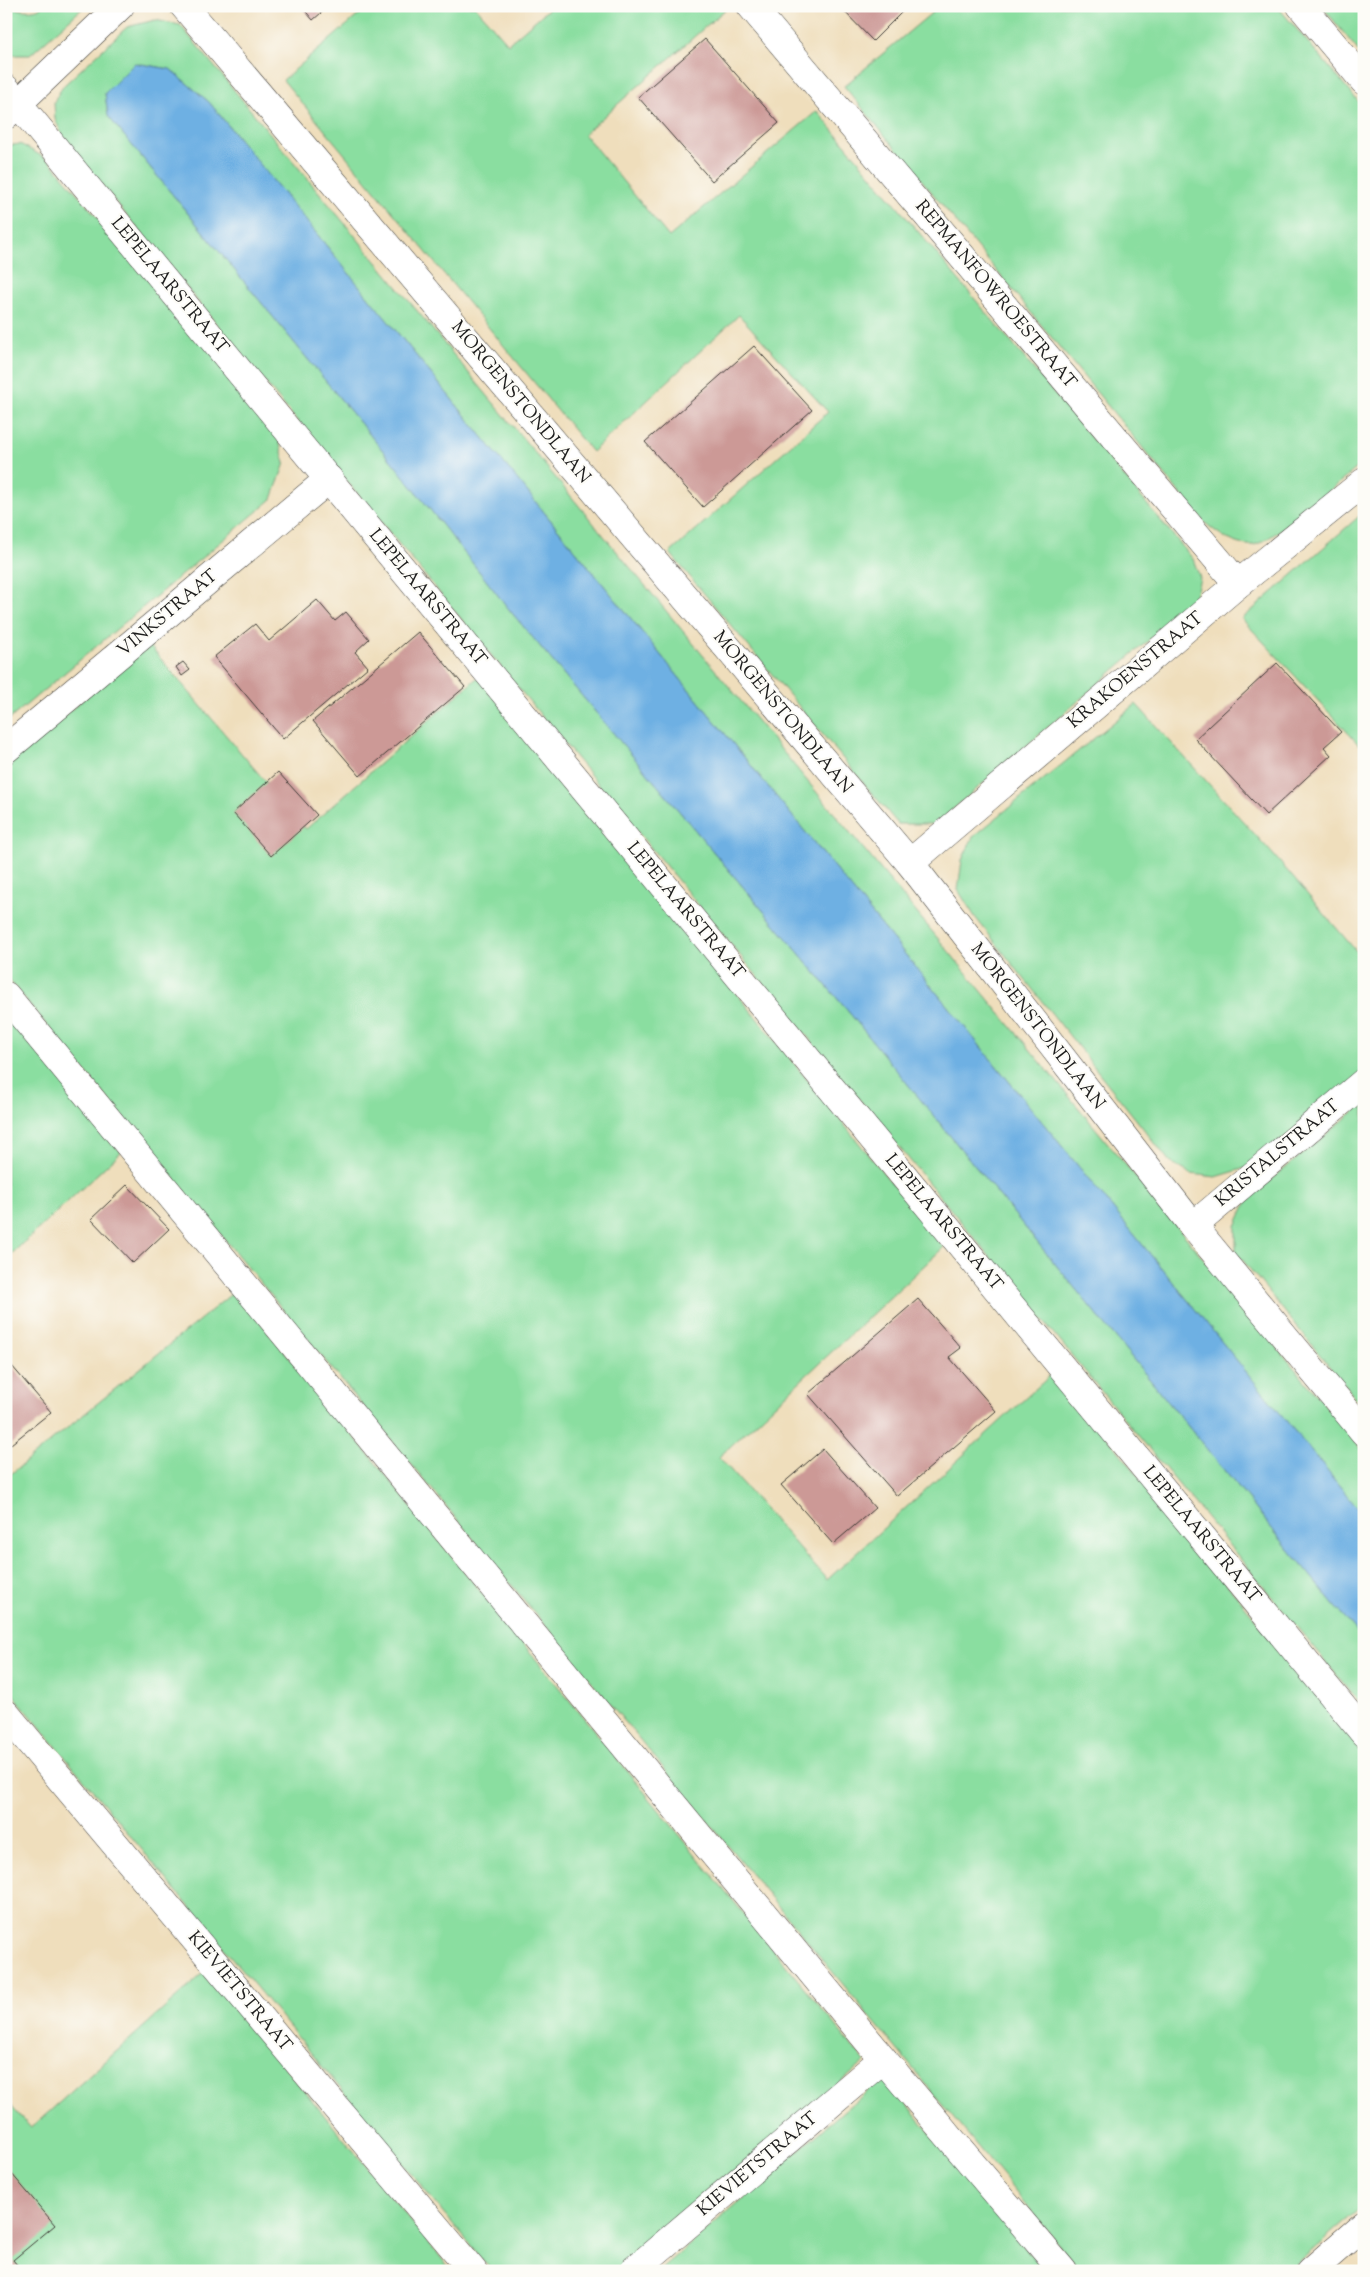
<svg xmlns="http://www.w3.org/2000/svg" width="1370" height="2277" viewBox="0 0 1370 2277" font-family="'Sorts Mill Goudy',serif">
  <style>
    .green { fill: #8adea0; stroke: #537d5e }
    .water { fill: #6eb0e3; stroke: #456680 }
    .building { fill: #cc9996 }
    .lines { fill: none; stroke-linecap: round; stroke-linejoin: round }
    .minor-casing { stroke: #3c3934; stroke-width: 29 }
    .minor { stroke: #fff; stroke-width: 28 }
    .labels { text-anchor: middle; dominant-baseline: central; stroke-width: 4.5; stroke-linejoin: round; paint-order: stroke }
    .street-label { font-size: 18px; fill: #1c1c1c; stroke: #fdfcf7 }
  </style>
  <rect width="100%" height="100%" fill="#fdfcf7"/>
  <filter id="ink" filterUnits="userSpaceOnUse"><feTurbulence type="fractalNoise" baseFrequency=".02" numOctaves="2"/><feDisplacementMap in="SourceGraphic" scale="10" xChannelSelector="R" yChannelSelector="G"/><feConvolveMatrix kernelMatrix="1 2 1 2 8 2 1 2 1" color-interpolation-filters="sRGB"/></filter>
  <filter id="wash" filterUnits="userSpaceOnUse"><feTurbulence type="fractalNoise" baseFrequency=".0096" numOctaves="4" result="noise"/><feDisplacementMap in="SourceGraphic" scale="20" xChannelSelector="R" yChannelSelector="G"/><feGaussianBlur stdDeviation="1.12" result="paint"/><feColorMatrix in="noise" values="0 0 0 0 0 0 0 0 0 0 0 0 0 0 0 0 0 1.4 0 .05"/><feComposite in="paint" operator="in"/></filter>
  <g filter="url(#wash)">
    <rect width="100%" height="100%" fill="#efdebc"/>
    <g class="green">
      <path d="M 6,6 C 17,9 32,14 43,6 L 85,6 L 30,55 L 11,55 L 6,52 Z"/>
      <polygon points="369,6 475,6 508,44 552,6 729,6 584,134 669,237 817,111 1193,559 1200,578 1194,601 936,824 898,824 670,553 828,412 739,315 592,452 283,80"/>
      <path d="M 940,6 L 1277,6 L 1364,108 L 1364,462 C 1346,477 1272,542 1254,545 C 1235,547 1217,533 1203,521 L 844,86 Z"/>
      <polygon points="1322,6 1364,6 1364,58"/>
      <polygon points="155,20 180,25 1364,1452 1364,1516 209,102 170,69 135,63 105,93 108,116 398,469 512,613 852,1016 1364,1641 1364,1708 65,141 55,119 54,102 62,87 127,27"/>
      <polygon points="20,144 49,160 276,430 285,463 272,499 6,722 6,146"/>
      <polygon points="1364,512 1364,750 1242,619"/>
      <polygon points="148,644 306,829 478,677 944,1247 719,1457 827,1580 1054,1372 1364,1752 1364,2205 1287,2271 1081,2271 6,976 6,765"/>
      <polygon points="1136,704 1271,852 1364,960 1364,1074 1249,1167 1216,1177 1191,1174 1170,1162 975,917 958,890 962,860 973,837"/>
      <polygon points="6,1011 121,1152 6,1259"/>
      <polygon points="1364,1103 1364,1409 1236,1252 1236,1226 1248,1199"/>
      <polygon points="235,1291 865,2062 619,2271 492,2271 6,1686 6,1478"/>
      <polygon points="206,1971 452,2271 6,2271 6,2101 31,2128"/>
      <polygon points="884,2077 1045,2271 659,2271"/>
    </g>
    <polygon class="water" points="135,63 170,69 209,102 1364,1516 1364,1641 852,1016 512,613 398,469 108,116 105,93"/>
    <g id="blocks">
      <g class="building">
        <polygon points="301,6 329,6 313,20"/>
        <polygon points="839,6 908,6 873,41"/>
        <polygon points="705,39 779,123 712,181 638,97"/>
        <polygon points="754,346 812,410 703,507 645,442"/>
        <polygon points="317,600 335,621 346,612 369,639 355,652 368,667 283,739 214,657 255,624 269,641"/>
        <polygon points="418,632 465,687 360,776 313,721"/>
        <polygon points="183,662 190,670 182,676 176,667"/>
        <polygon points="1277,663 1341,732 1324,747 1331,755 1266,815 1195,739"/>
        <polygon points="278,772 317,815 271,856 233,813"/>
        <polygon points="127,1185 169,1229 133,1263 91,1219"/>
        <polygon points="918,1299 961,1348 949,1357 996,1411 897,1496 808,1394"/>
        <polygon points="6,1359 51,1412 6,1448"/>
        <polygon points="823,1449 875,1508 833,1544 781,1485"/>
        <polygon points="6,2167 55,2225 13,2260 22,2271 6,2271"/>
      </g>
    </g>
  </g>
  <g filter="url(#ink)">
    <use href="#blocks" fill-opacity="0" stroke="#3c3934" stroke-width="1"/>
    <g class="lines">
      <g class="minor-casing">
        <g id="minor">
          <polyline points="184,6 910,863 1193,1226 1364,1432"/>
          <polyline points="751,6 1238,584"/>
          <polyline points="1301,6 1364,81"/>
          <polyline points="6,89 1364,1733"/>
          <polyline points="6,115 120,6"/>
          <polyline points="6,749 329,479"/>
          <polyline points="910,863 1238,584 1364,482"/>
          <polyline points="6,996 883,2059 1063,2271"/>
          <polyline points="1193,1226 1364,1082"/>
          <polyline points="6,1714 473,2271"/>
          <polyline points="633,2271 883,2059"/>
          <polyline points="1311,2271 1364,2225"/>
        </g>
      </g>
      <use href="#minor" class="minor"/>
    </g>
  </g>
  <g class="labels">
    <g class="street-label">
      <text transform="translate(169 286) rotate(50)">LEPELAARSTRAAT</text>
      <text transform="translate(995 295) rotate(50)">REPMANFOWROESTRAAT</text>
      <text transform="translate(520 403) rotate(50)">MORGENSTONDLAAN</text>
      <text transform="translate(427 598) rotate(50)">LEPELAARSTRAAT</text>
      <text transform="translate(168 614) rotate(-40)">VINKSTRAAT</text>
      <text transform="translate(1136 671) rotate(-40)">KRAKOENSTRAAT</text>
      <text transform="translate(782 713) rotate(50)">MORGENSTONDLAAN</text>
      <text transform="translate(685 911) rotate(50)">LEPELAARSTRAAT</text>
      <text transform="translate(1037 1027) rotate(52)">MORGENSTONDLAAN</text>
      <text transform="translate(1278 1154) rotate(-40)">KRISTALSTRAAT</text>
      <text transform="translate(943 1223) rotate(50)">LEPELAARSTRAAT</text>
      <text transform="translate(1201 1535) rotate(50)">LEPELAARSTRAAT</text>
      <text transform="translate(239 1992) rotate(50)">KIEVIETSTRAAT</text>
      <text transform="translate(758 2165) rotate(-40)">KIEVIETSTRAAT</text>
    </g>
  </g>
  <rect width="1370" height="2277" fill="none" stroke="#fdfcf7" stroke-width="25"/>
</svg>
